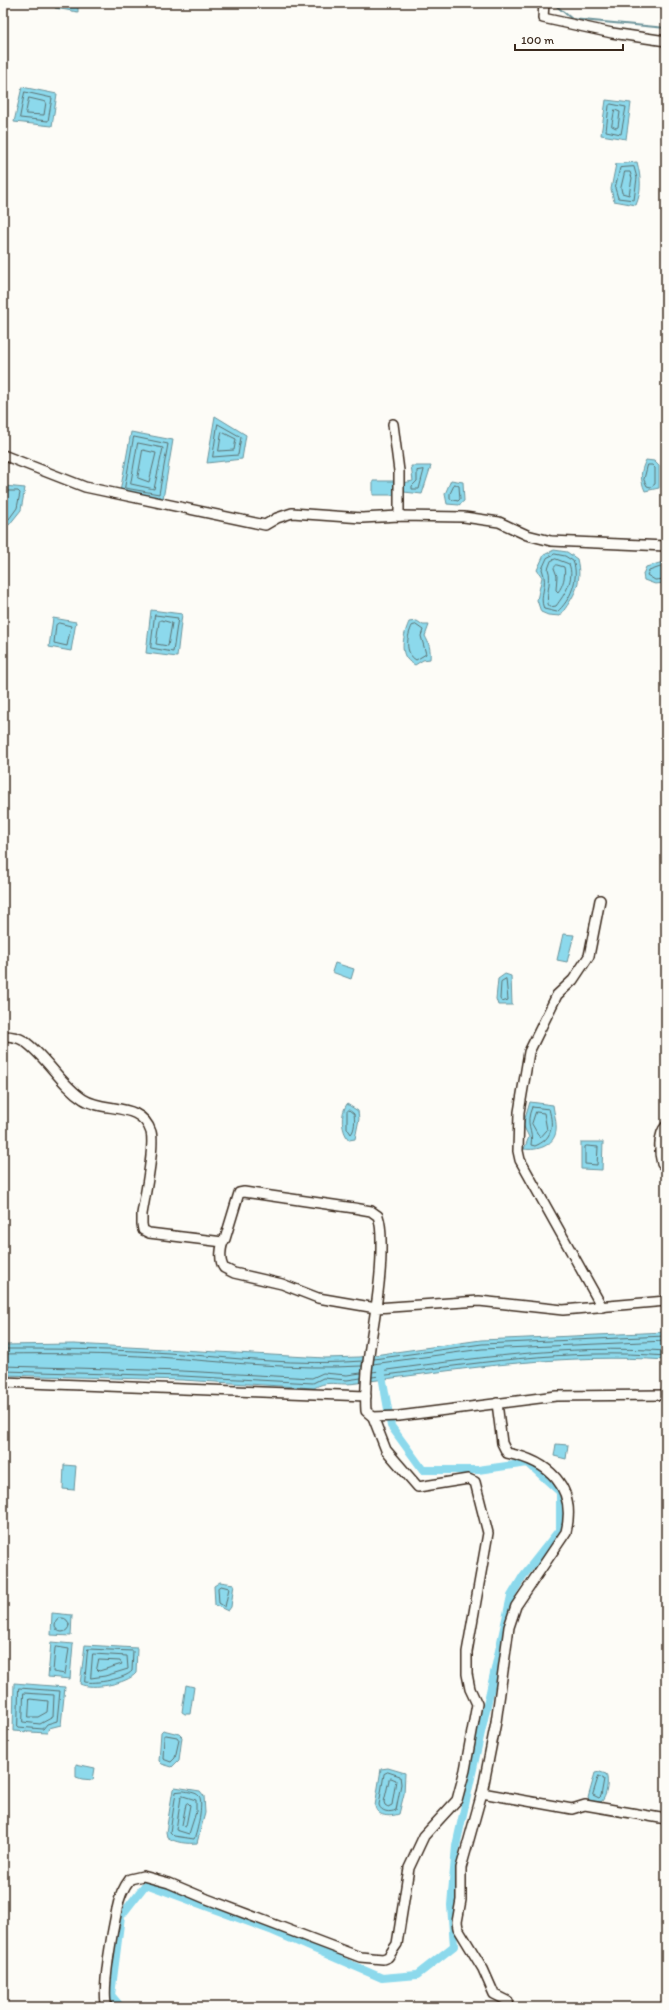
<svg xmlns="http://www.w3.org/2000/svg" width="669" height="2010" viewBox="0 0 669 2010" font-family="Itim,sans-serif">
  <style>
    .water { fill: #8cd9ec; stroke: #6c939a }
    .lines { fill: none; stroke-linecap: round; stroke-linejoin: round }
    .shore { stroke: #5b7070; stroke-width: 1 }
    .stream { stroke: #6c939a; stroke-width: 2 }
    .canal { stroke: #8cd9ec; stroke-width: 8 }
    .minor-casing { stroke: #3b2a1e; stroke-width: 12 }
    .minor { stroke: #fdfcf7; stroke-width: 9 }
  </style>
  <rect width="100%" height="100%" fill="#fdfcf7"/>
  <filter id="ink" filterUnits="userSpaceOnUse"><feTurbulence type="fractalNoise" baseFrequency=".025" numOctaves="2"/><feDisplacementMap in="SourceGraphic" scale="8" xChannelSelector="R" yChannelSelector="G"/><feConvolveMatrix kernelMatrix="1 2 1 2 8 2 1 2 1" color-interpolation-filters="sRGB"/></filter>
  <g filter="url(#ink)">
    <g class="water">
      <polygon points="55,3 78,3 78,12 55,8"/>
      <polygon points="22,87 57,94 52,126 14,122"/>
      <polygon points="606,100 631,103 626,139 601,135"/>
      <path d="M 637,162 C 641,177 642,191 636,205 L 614,201 L 611,189 L 616,164 Z"/>
      <polygon points="215,416 246,435 242,459 207,463"/>
      <polygon points="131,432 173,440 163,499 120,492"/>
      <path d="M 646,460 L 654,461 L 659,466 L 659,488 L 645,491 C 640,479 640,472 646,460 Z"/>
      <polygon points="411,466 431,466 422,494 404,492 403,483 413,481"/>
      <polygon points="451,480 463,482 464,501 459,505 447,504 445,494"/>
      <polygon points="373,481 394,481 395,495 373,495"/>
      <polygon points="5,486 25,488 21,510 9,525 3,522 3,493"/>
      <path d="M 554,550 L 567,552 L 577,559 C 583,584 574,596 560,616 L 548,615 L 541,612 L 537,600 L 542,577 L 537,570 L 544,555 Z"/>
      <polygon points="664,554 666,554 666,583 655,584 644,580 643,574 646,567 663,562"/>
      <polygon points="151,610 182,614 177,657 146,653"/>
      <polygon points="53,618 76,622 71,651 49,647"/>
      <path d="M 417,621 L 423,625 L 429,625 L 425,636 C 429,643 431,650 430,659 L 423,660 L 415,665 C 412,663 408,661 407,659 C 399,649 405,631 409,622 Z"/>
      <polygon points="563,934 574,935 567,962 557,960"/>
      <polygon points="335,963 354,969 351,979 332,972"/>
      <polygon points="505,974 511,976 512,1005 498,1005 496,999 498,979"/>
      <path d="M 530,1102 L 553,1105 C 554,1113 557,1123 556,1131 C 554,1146 537,1151 524,1149 L 529,1137 L 523,1125 Z"/>
      <path d="M 347,1104 L 358,1111 L 359,1119 L 355,1139 L 349,1140 C 341,1131 340,1114 347,1104 Z"/>
      <polygon points="581,1142 603,1142 602,1170 581,1169"/>
      <path d="M 666,1332 L 666,1360 C 566,1353 469,1368 370,1381 C 362,1382 354,1384 346,1384 C 334,1384 326,1381 314,1388 L 182,1380 L 3,1375 L 3,1345 L 74,1344 L 325,1358 L 360,1357 L 481,1340 Z"/>
      <polygon points="556,1444 568,1445 566,1459 554,1456"/>
      <polygon points="64,1465 76,1466 74,1490 63,1489"/>
      <polygon points="220,1582 234,1584 231,1607 228,1611 215,1605 214,1586"/>
      <polygon points="52,1613 72,1615 71,1636 51,1635"/>
      <polygon points="51,1642 73,1644 70,1679 48,1677"/>
      <path d="M 85,1645 L 137,1648 L 136,1673 C 127,1684 92,1690 80,1684 Z"/>
      <polygon points="14,1683 65,1687 61,1725 49,1728 47,1733 13,1731"/>
      <polygon points="186,1685 194,1687 190,1714 185,1714 182,1712"/>
      <path d="M 3,1692 L 7,1694 C 9,1701 9,1713 4,1719 L 3,1719 Z"/>
      <polygon points="163,1730 179,1734 182,1737 179,1760 172,1767 162,1764 159,1761 161,1732"/>
      <polygon points="76,1764 95,1768 93,1780 82,1779 76,1777"/>
      <path d="M 388,1768 L 405,1773 L 404,1794 L 399,1814 C 390,1817 377,1817 375,1806 L 381,1769 Z"/>
      <path d="M 600,1772 L 606,1774 C 609,1780 607,1797 601,1802 L 590,1801 L 588,1798 L 595,1773 Z"/>
      <path d="M 175,1787 L 200,1791 L 204,1796 L 205,1813 L 197,1843 C 187,1844 176,1843 167,1837 L 166,1832 L 173,1789 Z"/>
    </g>
    <g class="lines">
      <g class="shore">
        <polygon points="25,92 52,98 48,121 20,118"/>
        <polygon points="29,98 46,102 44,115 26,114"/>
        <polygon points="611,104 626,107 621,134 606,131 609,106"/>
        <polygon points="615,110 620,112 618,127 616,128 612,126"/>
        <polygon points="634,167 637,178 634,200 618,198 615,188 620,168"/>
        <polygon points="625,172 630,172 632,178 629,195 622,193 621,188"/>
        <polygon points="218,424 241,437 238,455 213,457"/>
        <polygon points="222,432 236,439 234,450 219,451"/>
        <polygon points="134,437 168,444 159,494 125,488"/>
        <polygon points="138,443 163,448 154,489 131,484"/>
        <polygon points="143,450 156,453 149,482 138,478"/>
        <polygon points="648,465 652,465 655,468 655,484 651,487 647,486 644,480"/>
        <polygon points="424,470 419,489 412,489 412,486 417,481 417,471"/>
        <polygon points="455,484 459,486 460,499 458,501 450,499 450,494"/>
        <polyline points="3,491 18,491 20,493 17,508 9,519 3,519"/>
        <path d="M 555,554 L 565,556 L 573,561 C 580,578 570,601 557,612 L 544,609 C 538,594 549,587 542,569 L 547,558 Z"/>
        <path d="M 556,559 L 569,564 C 575,579 565,594 556,606 L 550,607 C 543,601 553,580 548,569 L 551,561 Z"/>
        <path d="M 557,565 L 564,567 C 566,575 563,586 558,592 L 556,590 L 557,576 L 554,568 Z"/>
        <polyline points="666,565 649,571 647,575 655,580 666,579"/>
        <polygon points="155,615 178,618 173,652 151,648"/>
        <polygon points="161,620 172,623 168,646 156,644 159,622"/>
        <polygon points="59,623 71,626 67,646 54,643 56,625"/>
        <path d="M 416,625 L 423,630 L 421,636 L 426,654 L 416,660 C 404,653 407,636 412,626 Z"/>
        <polygon points="506,979 508,1000 502,1002 500,999 501,982"/>
        <path d="M 532,1107 L 549,1109 C 554,1127 552,1139 535,1146 L 531,1145 C 534,1128 524,1126 532,1107 Z"/>
        <path d="M 349,1110 L 354,1114 C 355,1119 355,1130 351,1134 L 347,1128 L 347,1112 Z"/>
        <polygon points="536,1112 544,1113 547,1130 540,1138 532,1124"/>
        <polygon points="587,1146 598,1147 597,1165 585,1164 585,1147"/>
        <path d="M 3,1349 C 59,1349 114,1349 169,1353 C 233,1358 299,1366 363,1361"/>
        <path d="M 3,1354 C 55,1353 106,1354 158,1357 C 226,1362 294,1370 362,1366"/>
        <polyline points="374,1359 482,1344 666,1336"/>
        <polyline points="373,1364 482,1349 666,1341"/>
        <polyline points="3,1366 182,1371 312,1378 323,1373 347,1375 361,1373"/>
        <polyline points="3,1371 182,1376 313,1383 323,1378 347,1380 361,1378"/>
        <path d="M 372,1372 C 470,1359 567,1344 666,1351"/>
        <path d="M 372,1377 C 469,1364 568,1348 666,1356"/>
        <polygon points="221,1586 229,1588 225,1607 219,1603 218,1588"/>
        <circle cx="62" cy="1625" r="7"/>
        <polygon points="57,1647 69,1649 65,1674 53,1672 55,1648"/>
        <path d="M 88,1649 L 133,1651 L 132,1671 C 125,1679 96,1684 85,1682 Z"/>
        <polygon points="93,1654 127,1656 128,1669 105,1676 91,1678"/>
        <polygon points="99,1660 120,1661 122,1664 99,1671 97,1669"/>
        <polygon points="19,1688 60,1691 57,1721 47,1724 43,1729 18,1727"/>
        <polygon points="24,1693 54,1695 53,1717 40,1724 23,1722"/>
        <polygon points="30,1699 48,1701 47,1712 38,1717 29,1717"/>
        <polygon points="166,1735 177,1737 179,1740 175,1758 171,1762 163,1759 164,1737"/>
        <path d="M 388,1772 L 400,1776 L 401,1784 L 396,1810 C 390,1813 381,1812 379,1805 L 384,1774 Z"/>
        <polygon points="599,1776 604,1779 601,1796 599,1798 593,1795"/>
        <polygon points="391,1778 396,1780 392,1805 388,1807 385,1805 384,1802 389,1780"/>
        <path d="M 184,1791 C 188,1792 196,1792 199,1796 C 204,1801 197,1834 194,1839 L 174,1836 L 170,1832 L 176,1792 Z"/>
        <polygon points="183,1796 196,1800 196,1812 189,1834 176,1830 181,1797"/>
        <polygon points="188,1803 190,1805 186,1826 184,1827 182,1825 186,1804"/>
      </g>
      <polyline class="stream" points="553,3 572,19 666,28"/>
      <polyline class="canal" points="121,2007 111,1995 121,1916 146,1884 273,1931 382,1978 417,1975 454,1946 451,1905 456,1846 511,1596 523,1576 560,1529 560,1492 528,1463 478,1470 423,1470 391,1426 381,1370"/>
      <g class="minor-casing">
        <g id="minor">
          <polyline points="544,3 543,18 612,33 666,41"/>
          <polyline points="393,424 399,471 399,516"/>
          <polyline points="3,455 85,487 265,525 277,518 292,513 362,518 399,516 464,517 499,522 527,535 551,541 666,546"/>
          <polyline points="600,900 589,956 573,980 557,995 529,1052 519,1112 518,1151 520,1160 602,1307"/>
          <path d="M 3,1036 C 10,1036 18,1037 24,1041 C 46,1056 60,1084 83,1099 C 104,1113 141,1101 151,1132 C 155,1146 145,1196 142,1214 L 142,1224 L 143,1230 L 149,1233 L 223,1242"/>
          <path d="M 666,1126 C 658,1134 659,1153 662,1164 L 666,1167"/>
          <polyline points="3,1382 366,1396"/>
          <path d="M 497,1403 L 502,1443 L 507,1453 C 548,1461 577,1486 566,1532 L 516,1606 L 509,1627 L 496,1722 L 482,1793 L 461,1868 L 461,1900 L 457,1922 L 458,1928 L 483,1969 L 494,1994 L 508,2001 L 509,2007"/>
          <polyline points="373,1417 399,1416 556,1396 666,1395"/>
          <polyline points="482,1793 572,1809 585,1805 666,1819"/>
          <path d="M 107,2007 C 101,1991 113,1928 117,1909 C 119,1898 123,1888 130,1879 L 143,1876 L 169,1883 L 207,1899 L 360,1957 L 383,1959 L 388,1957 L 397,1944 L 409,1868 L 424,1836 L 457,1800 L 465,1770 L 477,1704 L 470,1689 L 467,1674 L 467,1652 L 488,1533 L 475,1482 L 468,1479 L 418,1487 L 386,1450 L 373,1417 L 366,1411 C 365,1398 366,1384 367,1371 C 371,1331 381,1292 381,1252 C 381,1240 382,1227 378,1216 L 371,1211 L 354,1208 L 244,1192 L 239,1193 L 225,1239 C 220,1246 219,1261 224,1268 L 234,1273 L 282,1284 L 318,1298 L 376,1308 L 479,1301 L 563,1310 L 666,1301"/>
        </g>
      </g>
      <use href="#minor" class="minor"/>
    </g>
  </g>
  <rect width="669" height="2010" fill="none" stroke="#fdfcf7" stroke-width="16"/>
  <rect x="8" y="8" width="653" height="1994" fill="none" stroke="#3b2a1e" stroke-width="1.5" filter="url(#ink)"/>
  <path d="M515 44v6h108v-6" fill="none" stroke="#3b2a1e" stroke-width="2"/>
  <text x="521" y="44" font-size="12" fill="#3b2a1e" stroke="#fdfcf7" stroke-width="3" paint-order="stroke">100 m</text>
</svg>
